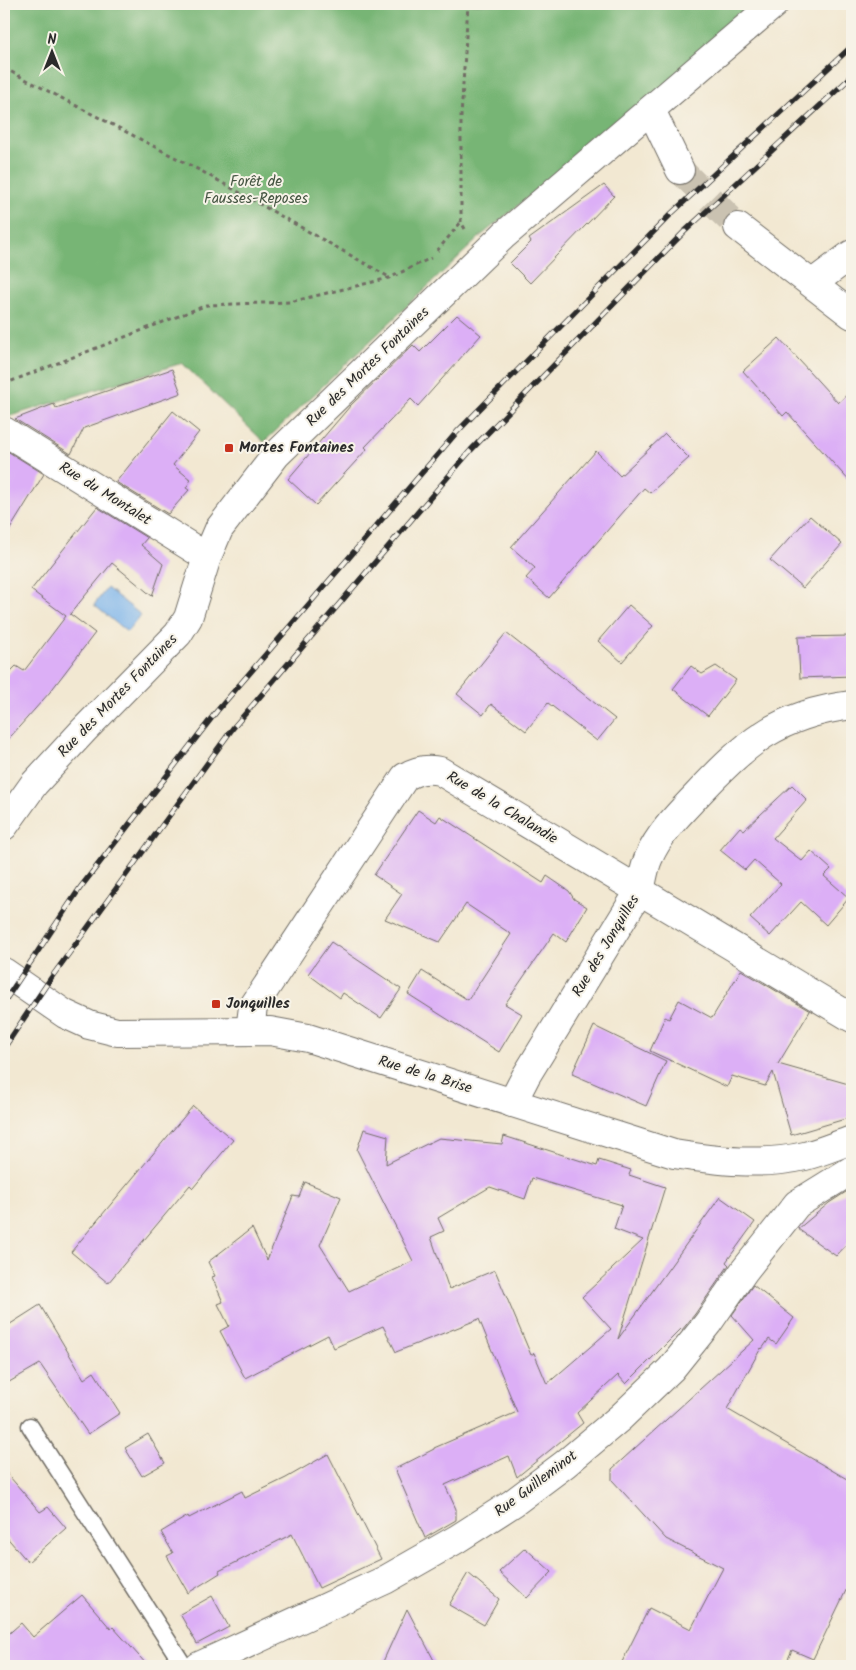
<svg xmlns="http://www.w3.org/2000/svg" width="856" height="1670" viewBox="0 0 856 1670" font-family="Kalam,sans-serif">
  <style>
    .forest { fill: #77b575; stroke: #517050 }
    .water { fill: #7bb4eb; stroke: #53708b }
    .building { fill: #dcaff6; fill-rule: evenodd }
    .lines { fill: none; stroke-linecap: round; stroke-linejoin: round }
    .minor-tunnel { stroke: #cac2b1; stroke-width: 28; stroke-dasharray: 28 14; stroke-linecap: butt }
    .service-casing { stroke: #716d65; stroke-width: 19 }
    .minor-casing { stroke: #716d65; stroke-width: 30 }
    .path { stroke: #716d65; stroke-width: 3; stroke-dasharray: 4 4; stroke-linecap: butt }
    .service { stroke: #fff; stroke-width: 16 }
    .minor { stroke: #fff; stroke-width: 28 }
    .rail-casing { stroke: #2b2b2b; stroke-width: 5.5 }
    .rail { stroke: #f7f3e8; stroke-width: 4; stroke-dasharray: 11; stroke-linecap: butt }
    .poi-dot { fill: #c8321e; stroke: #f7f3e8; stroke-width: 2 }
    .labels { text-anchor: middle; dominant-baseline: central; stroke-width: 4; stroke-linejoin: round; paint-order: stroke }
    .park-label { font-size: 15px; fill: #455542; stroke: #f7f3e8 }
    .street-label { font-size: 15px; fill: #2b2b2b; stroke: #f7f3e8 }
    .poi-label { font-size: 15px; font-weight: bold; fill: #2b2b2b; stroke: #f7f3e8; text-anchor: start }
  </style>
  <rect width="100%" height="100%" fill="#f7f3e8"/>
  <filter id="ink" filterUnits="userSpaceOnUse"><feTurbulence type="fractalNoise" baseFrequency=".02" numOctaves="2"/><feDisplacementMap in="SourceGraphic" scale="10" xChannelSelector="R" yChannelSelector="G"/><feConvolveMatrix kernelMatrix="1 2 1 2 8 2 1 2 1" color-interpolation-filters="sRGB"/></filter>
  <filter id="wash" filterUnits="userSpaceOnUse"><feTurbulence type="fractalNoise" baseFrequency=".0096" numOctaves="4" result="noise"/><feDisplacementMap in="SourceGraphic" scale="20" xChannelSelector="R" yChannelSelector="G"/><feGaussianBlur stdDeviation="1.12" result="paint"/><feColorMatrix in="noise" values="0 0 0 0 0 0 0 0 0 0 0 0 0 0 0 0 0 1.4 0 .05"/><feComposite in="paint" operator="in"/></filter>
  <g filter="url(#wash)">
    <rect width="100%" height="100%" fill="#f2e8d2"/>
    <polygon class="forest" points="4,4 758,4 652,97 483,234 264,442 182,363 4,418"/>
    <polygon class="water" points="107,588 141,615 127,632 94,605"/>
    <g id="blocks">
      <g class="building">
        <polygon points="604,185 614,196 530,283 510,263 531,242 529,239"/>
        <polygon points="457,315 481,335 418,406 411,399 365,447 367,449 316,505 288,479 351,405 413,345 420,352"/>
        <polygon points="779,338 838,403 852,390 852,484 787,412 783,416 743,371"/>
        <polygon points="172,369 181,393 84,428 71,454 15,419 54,404 56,408"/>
        <polygon points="173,411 199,432 173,465 191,480 186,488 189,490 168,514 116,482"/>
        <polygon points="665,434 689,458 650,493 644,488 549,598 526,578 535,568 511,547 596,451 620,476"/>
        <polygon points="4,449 44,474 4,539"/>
        <polygon points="97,507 147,538 141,545 163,564 152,596 112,563 70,614 95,633 50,692 4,744 4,678 16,666 24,671 66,616 31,590"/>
        <polygon points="810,516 842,544 803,588 770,560"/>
        <polygon points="629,605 653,626 622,662 598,641"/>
        <polygon points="506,633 615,719 597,741 548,703 526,731 491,704 483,715 457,694"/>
        <polygon points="850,636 852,676 800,678 798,637"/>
        <polygon points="691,666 702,674 716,666 736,680 708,716 673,689"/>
        <polygon points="792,785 807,800 773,838 802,861 811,851 831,869 824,876 849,898 826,925 801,902 770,936 750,918 781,884 754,860 745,870 720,850 740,827 744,830"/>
        <polygon points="418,810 436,822 440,816 543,883 547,876 569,891 574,899 587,907 566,942 554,933 505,1004 522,1014 499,1052 408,994 422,971 468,1000 511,934 466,904 440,942 385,919 402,894 374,875"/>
        <polygon points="331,942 401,989 381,1018 343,993 340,998 308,974"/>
        <polygon points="741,970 810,1011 778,1064 852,1085 852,1117 791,1135 773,1072 765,1086 732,1076 727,1087 650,1051 665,1017 669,1019 679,1000 712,1018"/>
        <polygon points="594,1026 666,1061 646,1106 572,1074"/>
        <polygon points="193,1106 233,1140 193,1188 190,1185 108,1283 71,1252"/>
        <path d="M 364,1129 L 388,1136 L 386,1164 L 439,1138 L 502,1144 L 504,1136 L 597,1166 L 599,1160 L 631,1170 L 629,1175 L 665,1187 L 618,1339 L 720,1197 L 755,1222 L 726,1262 L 729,1265 L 695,1314 L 682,1330 L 681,1329 L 626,1384 L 618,1375 L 577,1413 L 583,1423 L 517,1477 L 509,1456 L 445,1485 L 456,1509 L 456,1520 L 425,1538 L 395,1469 L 434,1449 L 434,1448 L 517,1412 L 479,1319 L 396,1352 L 383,1326 L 334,1348 L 328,1335 L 245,1378 L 220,1331 L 229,1326 L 218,1304 L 223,1302 L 212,1277 L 215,1276 L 208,1262 L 252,1228 L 267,1260 L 293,1196 L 299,1197 L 305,1182 L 341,1197 L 320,1245 L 349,1291 L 413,1261 L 357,1150 ZM 532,1178 L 622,1205 L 614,1229 L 643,1240 L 582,1297 L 611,1329 L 547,1384 L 534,1353 L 531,1355 L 495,1270 L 449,1289 L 431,1237 L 444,1231 L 438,1218 L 490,1187 L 525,1199 Z"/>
        <polygon points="852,1188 852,1239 836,1256 798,1229 829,1203"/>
        <polygon points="753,1285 794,1318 776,1344 769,1339 762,1349 761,1348 727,1409 852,1482 852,1578 813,1659 792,1650 785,1666 620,1666 649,1608 691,1629 723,1568 666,1539 612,1480 612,1469 754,1340 732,1315"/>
        <polygon points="40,1305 84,1379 94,1372 120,1413 88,1434 40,1364 4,1385 4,1328"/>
        <polygon points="148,1434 165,1463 142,1476 125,1448"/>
        <polygon points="328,1454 381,1559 319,1588 292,1534 219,1571 220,1573 188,1593 167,1556 173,1553 161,1532 188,1516 189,1518 242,1491 245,1498 286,1478"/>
        <polygon points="4,1470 40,1512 48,1507 66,1528 28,1562 4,1534"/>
        <polygon points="525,1548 552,1572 527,1598 499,1572"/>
        <polygon points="468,1573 499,1599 484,1625 449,1605"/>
        <polygon points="82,1595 111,1629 113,1627 148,1666 4,1666 4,1638 21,1623 33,1637"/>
        <polygon points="212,1596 229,1627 197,1644 180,1614"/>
        <polygon points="407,1609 437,1666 381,1666"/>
      </g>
    </g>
  </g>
  <g filter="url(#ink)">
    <use href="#blocks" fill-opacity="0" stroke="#716d65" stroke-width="1"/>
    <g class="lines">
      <polyline class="minor-tunnel" points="680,170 738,227"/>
      <g class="service-casing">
        <polyline id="service" points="30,1426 184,1666"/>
      </g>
      <g class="minor-casing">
        <g id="minor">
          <polyline points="651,110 680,170"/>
          <polyline points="738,227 852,315"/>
          <polyline points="813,283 852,254"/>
          <polyline points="4,431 207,557"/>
          <polyline points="4,826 34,784 84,730 178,634 188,618 207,557 219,529 276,455 504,235 774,4"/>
          <path d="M 4,972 L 65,1014 L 89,1025 L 117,1032 L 270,1031 L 308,1038 L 674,1154 C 718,1161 762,1166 805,1156 C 821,1152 837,1145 852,1140"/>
          <path d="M 250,1030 L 253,1007 L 405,777 C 417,770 427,768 440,771 L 852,1018"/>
          <path d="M 512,1103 L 526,1076 L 640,890 C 643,880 644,867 649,857 C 659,834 678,815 695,797 C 745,744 777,714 852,705"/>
          <polyline points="199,1666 385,1580 457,1539 513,1503 565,1464 621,1417 671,1369 708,1323 744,1271 797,1204 852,1170"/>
        </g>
      </g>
      <g class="path">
        <polyline points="4,68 203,172 389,277"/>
        <polyline points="465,229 461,222 461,117 468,4"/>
        <polyline points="437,251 461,222"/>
        <polyline points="4,384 207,305 290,302 389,278 431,258"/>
      </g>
      <use href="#service" class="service"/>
      <use href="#minor" class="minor"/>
      <g class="rail-casing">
        <g id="rail">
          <polyline points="4,1002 80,888 217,711 457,432 672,213 852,46"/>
          <polyline points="4,1048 51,978 233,728 471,450 684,232 852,76"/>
        </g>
      </g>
      <use href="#rail" class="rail"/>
    </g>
  </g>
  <g class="poi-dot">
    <rect x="224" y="443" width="10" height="10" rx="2.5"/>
    <rect x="211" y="999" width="10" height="10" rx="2.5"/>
  </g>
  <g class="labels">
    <g class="park-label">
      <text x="256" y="182">Forêt de<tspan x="256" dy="17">Fausses-Reposes</tspan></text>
    </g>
    <g class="street-label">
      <text transform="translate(368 367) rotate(-44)">Rue des Mortes Fontaines</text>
      <text transform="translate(105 494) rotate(32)">Rue du Montalet</text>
      <text transform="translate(118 696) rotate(-46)">Rue des Mortes Fontaines</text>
      <text transform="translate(502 808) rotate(31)">Rue de la Chalandie</text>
      <text transform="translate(606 946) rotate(-59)">Rue des Jonquilles</text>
      <text transform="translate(425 1075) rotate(17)">Rue de la Brise</text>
      <text transform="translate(536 1484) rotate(-37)">Rue Guilleminot</text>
    </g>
    <g class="poi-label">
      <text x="239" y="448">Mortes Fontaines</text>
      <text x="226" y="1004">Jonquilles</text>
    </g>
  </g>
  <rect width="856" height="1670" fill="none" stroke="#f7f3e8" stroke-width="20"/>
  <g transform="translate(52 52)" stroke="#f7f3e8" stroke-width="4" paint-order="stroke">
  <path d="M0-4L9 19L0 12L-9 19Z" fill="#2b2b2b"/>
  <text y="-8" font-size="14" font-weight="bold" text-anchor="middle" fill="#2b2b2b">N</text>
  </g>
</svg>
